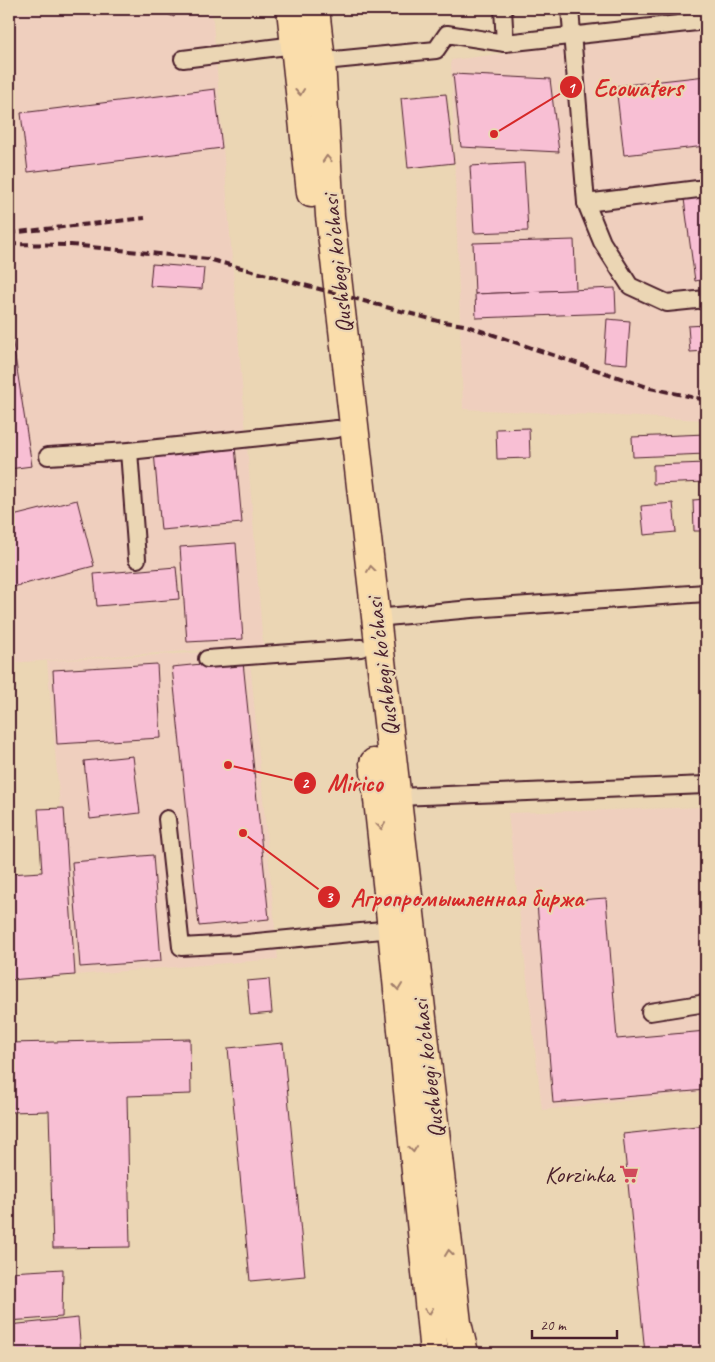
<svg xmlns="http://www.w3.org/2000/svg" width="715" height="1362" viewBox="0 0 715 1362" font-family="Caveat,sans-serif">
  <style>
    .built { fill: #efcfbe }
    .building { fill: #f8bfd4; stroke: #4a1f2b }
    .lines { fill: none; stroke-linecap: round; stroke-linejoin: round }
    .lane-casing { stroke: #4a1f2b; stroke-width: 20 }
    .primary-casing { stroke: #4a1f2b; stroke-width: 31 }
    .lane { stroke: #ebd6b4; stroke-width: 16 }
    .primary { stroke: #faddab; stroke-width: 28 }
    .rail { stroke: #4a1f2b; stroke-width: 4; stroke-dasharray: 8 4; stroke-linecap: butt }
    .oneway { stroke: #a27e6b }
    .labels { text-anchor: middle; dominant-baseline: central; stroke-width: 4.5; stroke-linejoin: round; paint-order: stroke }
    .street-label { font-size: 24px; fill: #4a1f2b; stroke: #ebd6b4 }
    .poi-label { font-size: 24px; fill: #4a1f2b; stroke: #ebd6b4; text-anchor: end }
    .leader { fill: none; stroke: #d62828; stroke-width: 2 }
    .callout-dot { fill: #d62828; stroke: #ebd6b4; stroke-width: 2 }
    .mark-label { font-size: 15px; text-anchor: middle; font-weight: bold; fill: #fff }
    .callout-label { font-size: 25px; text-anchor: middle; font-weight: bold; fill: #d62828; stroke: #ebd6b4; stroke-width: 4.5; stroke-linejoin: round; paint-order: stroke }
  </style>
  <rect width="100%" height="100%" fill="#ebd6b4"/>
  <filter id="ink" filterUnits="userSpaceOnUse"><feTurbulence type="fractalNoise" baseFrequency=".02" numOctaves="2"/><feDisplacementMap in="SourceGraphic" scale="10" xChannelSelector="R" yChannelSelector="G"/><feConvolveMatrix kernelMatrix="1 2 1 2 8 2 1 2 1" color-interpolation-filters="sRGB"/></filter>
  <g filter="url(#ink)">
    <g class="built">
      <polygon points="9,9 212,9 263,646 9,663"/>
      <polygon points="706,29 706,420 463,409 451,60"/>
      <polygon points="249,650 278,959 75,975 47,661"/>
      <polygon points="706,807 706,1092 542,1110 508,813"/>
    </g>
    <g class="building">
      <polygon points="156,9 177,9 174,17"/>
      <polygon points="453,74 550,79 559,152 461,147"/>
      <polygon points="706,76 706,146 624,155 616,86"/>
      <polygon points="215,89 222,148 28,172 21,113"/>
      <polygon points="446,94 454,163 408,168 401,98"/>
      <polygon points="524,163 528,231 474,233 470,166"/>
      <polygon points="706,196 706,279 695,281 684,199"/>
      <polygon points="574,240 576,290 475,294 473,243"/>
      <polygon points="152,264 204,268 202,289 150,286"/>
      <polygon points="615,288 616,313 476,318 475,294"/>
      <polygon points="607,319 630,321 627,364 604,362"/>
      <polygon points="706,325 706,351 690,352 688,326"/>
      <polygon points="9,337 12,337 32,466 9,469"/>
      <polygon points="529,428 530,458 497,459 496,429"/>
      <polygon points="706,434 706,454 633,457 632,437"/>
      <polygon points="235,446 242,523 161,530 154,452"/>
      <polygon points="706,463 706,482 653,484 653,465"/>
      <polygon points="706,499 706,531 694,531 693,500"/>
      <polygon points="77,500 94,566 9,588 9,517"/>
      <polygon points="673,503 676,532 644,535 641,506"/>
      <polygon points="236,543 243,639 187,642 180,547"/>
      <polygon points="176,567 179,599 97,606 94,574"/>
      <polygon points="241,660 243,662 269,919 199,926 172,667"/>
      <polygon points="157,664 161,738 57,744 53,670"/>
      <polygon points="133,756 140,813 90,819 84,761"/>
      <polygon points="64,808 75,975 9,980 9,874 42,872 38,809"/>
      <polygon points="153,855 161,961 80,967 72,862"/>
      <polygon points="606,898 617,1039 706,1031 706,1090 553,1103 537,903"/>
      <polygon points="269,979 272,1013 250,1015 247,981"/>
      <polygon points="190,1039 191,1094 127,1096 130,1247 53,1248 49,1111 9,1112 9,1043"/>
      <polygon points="283,1043 305,1276 250,1281 228,1048"/>
      <polygon points="706,1125 706,1350 675,1353 645,1353 623,1134"/>
      <polygon points="63,1269 62,1317 9,1321 9,1272"/>
      <polygon points="78,1318 81,1353 33,1353 32,1351 9,1353 9,1325"/>
    </g>
    <g class="lines">
      <g class="lane-casing">
        <g id="lane">
          <polyline points="503,9 505,43"/>
          <polyline points="570,9 586,203 602,242 630,286 667,303 706,299"/>
          <polyline points="183,59 295,45"/>
          <polyline points="314,62 436,50 447,34 505,43 706,21"/>
          <polyline points="586,203 706,188"/>
          <polyline points="129,451 137,559"/>
          <polyline points="48,456 129,451 337,429"/>
          <polyline points="376,618 471,609 706,593"/>
          <polyline points="207,659 361,648"/>
          <polyline points="397,797 706,785"/>
          <polyline points="167,819 181,947 236,944 392,929"/>
          <polyline points="650,1012 706,1003"/>
        </g>
      </g>
      <g class="primary-casing">
        <g id="primary">
          <polyline points="291,9 311,193"/>
          <polyline points="315,9 321,61 330,216 457,1323 464,1353"/>
          <polyline points="374,763 392,929 434,1353"/>
        </g>
      </g>
      <use href="#lane" class="lane"/>
      <use href="#primary" class="primary"/>
      <g class="rail">
        <polyline points="9,233 145,218"/>
        <polyline points="9,244 71,245 208,259 438,321 464,325 650,388 706,400"/>
      </g>
    </g>
    <defs><path id="oneway-chevron" d="M-2-3.5L2.5 0L-2 3.5" fill="none" stroke-width="1.6" stroke-linecap="round" stroke-linejoin="round" transform="scale(1.25)"/></defs>
    <g class="oneway">
      <use href="#oneway-chevron" transform="translate(300 92) rotate(84)"/>
      <use href="#oneway-chevron" transform="translate(327 159) rotate(-94)"/>
      <use href="#oneway-chevron" transform="translate(371 569) rotate(-97)"/>
      <use href="#oneway-chevron" transform="translate(381 826) rotate(84)"/>
      <use href="#oneway-chevron" transform="translate(398 987) rotate(84)"/>
      <use href="#oneway-chevron" transform="translate(413 1149) rotate(84)"/>
      <use href="#oneway-chevron" transform="translate(449 1253) rotate(-97)"/>
      <use href="#oneway-chevron" transform="translate(429 1311) rotate(84)"/>
    </g>
  </g>
  <defs>
    <g id="supermarket-bare" transform="scale(1.5)"><path d="M-6-5.5h2.5l.6 2H6L4.5 2H-2.5L-4.4-4H-6ZM-1.5 3.2a1.3 1.3 0 1 0 .1 0ZM3 3.2a1.3 1.3 0 1 0 .1 0Z" fill="#d1495b" stroke="#ebd6b4" stroke-width="2.5" paint-order="stroke"/></g>
  </defs>
  <g fill-rule="evenodd">
    <use href="#supermarket-bare" x="629" y="1174"/>
  </g>
  <g class="labels">
    <g class="street-label">
      <text transform="translate(337 264) rotate(-96)">Qushbegi ko'chasi</text>
      <text transform="translate(382 667) rotate(-97)">Qushbegi ko'chasi</text>
      <text transform="translate(428 1069) rotate(-97)">Qushbegi ko'chasi</text>
    </g>
    <g class="poi-label">
      <text x="614" y="1174">Korzinka</text>
    </g>
  </g>
  <path class="leader" d="M494 134L571 87M228 765L305 783M243 833L329 897"/>
  <g class="callout-dot">
    <circle cx="494" cy="134" r="5"/>
    <circle cx="228" cy="765" r="5"/>
    <circle cx="243" cy="833" r="5"/>
    <circle cx="571" cy="87" r="12"/>
    <circle cx="305" cy="783" r="12"/>
    <circle cx="329" cy="897" r="12"/>
  </g>
  <g class="mark-label">
    <text x="571" y="93">1</text>
    <text x="305" y="788">2</text>
    <text x="329" y="902">3</text>
  </g>
  <g class="callout-label">
    <text x="638" y="96">Ecowaters</text>
    <text x="355" y="791">Mirico</text>
    <text x="467" y="906">Агропромышленная биржа</text>
  </g>
  <rect width="715" height="1362" fill="none" stroke="#ebd6b4" stroke-width="30"/>
  <rect x="15" y="15" width="685" height="1332" fill="none" stroke="#4a1f2b" stroke-width="2" filter="url(#ink)"/>
  <path d="M532 1330v8h85v-8" fill="none" stroke="#4a1f2b" stroke-width="2.5"/>
  <text x="540" y="1330" font-size="15" fill="#4a1f2b" stroke="#ebd6b4" stroke-width="4" paint-order="stroke">20 m</text>
</svg>
